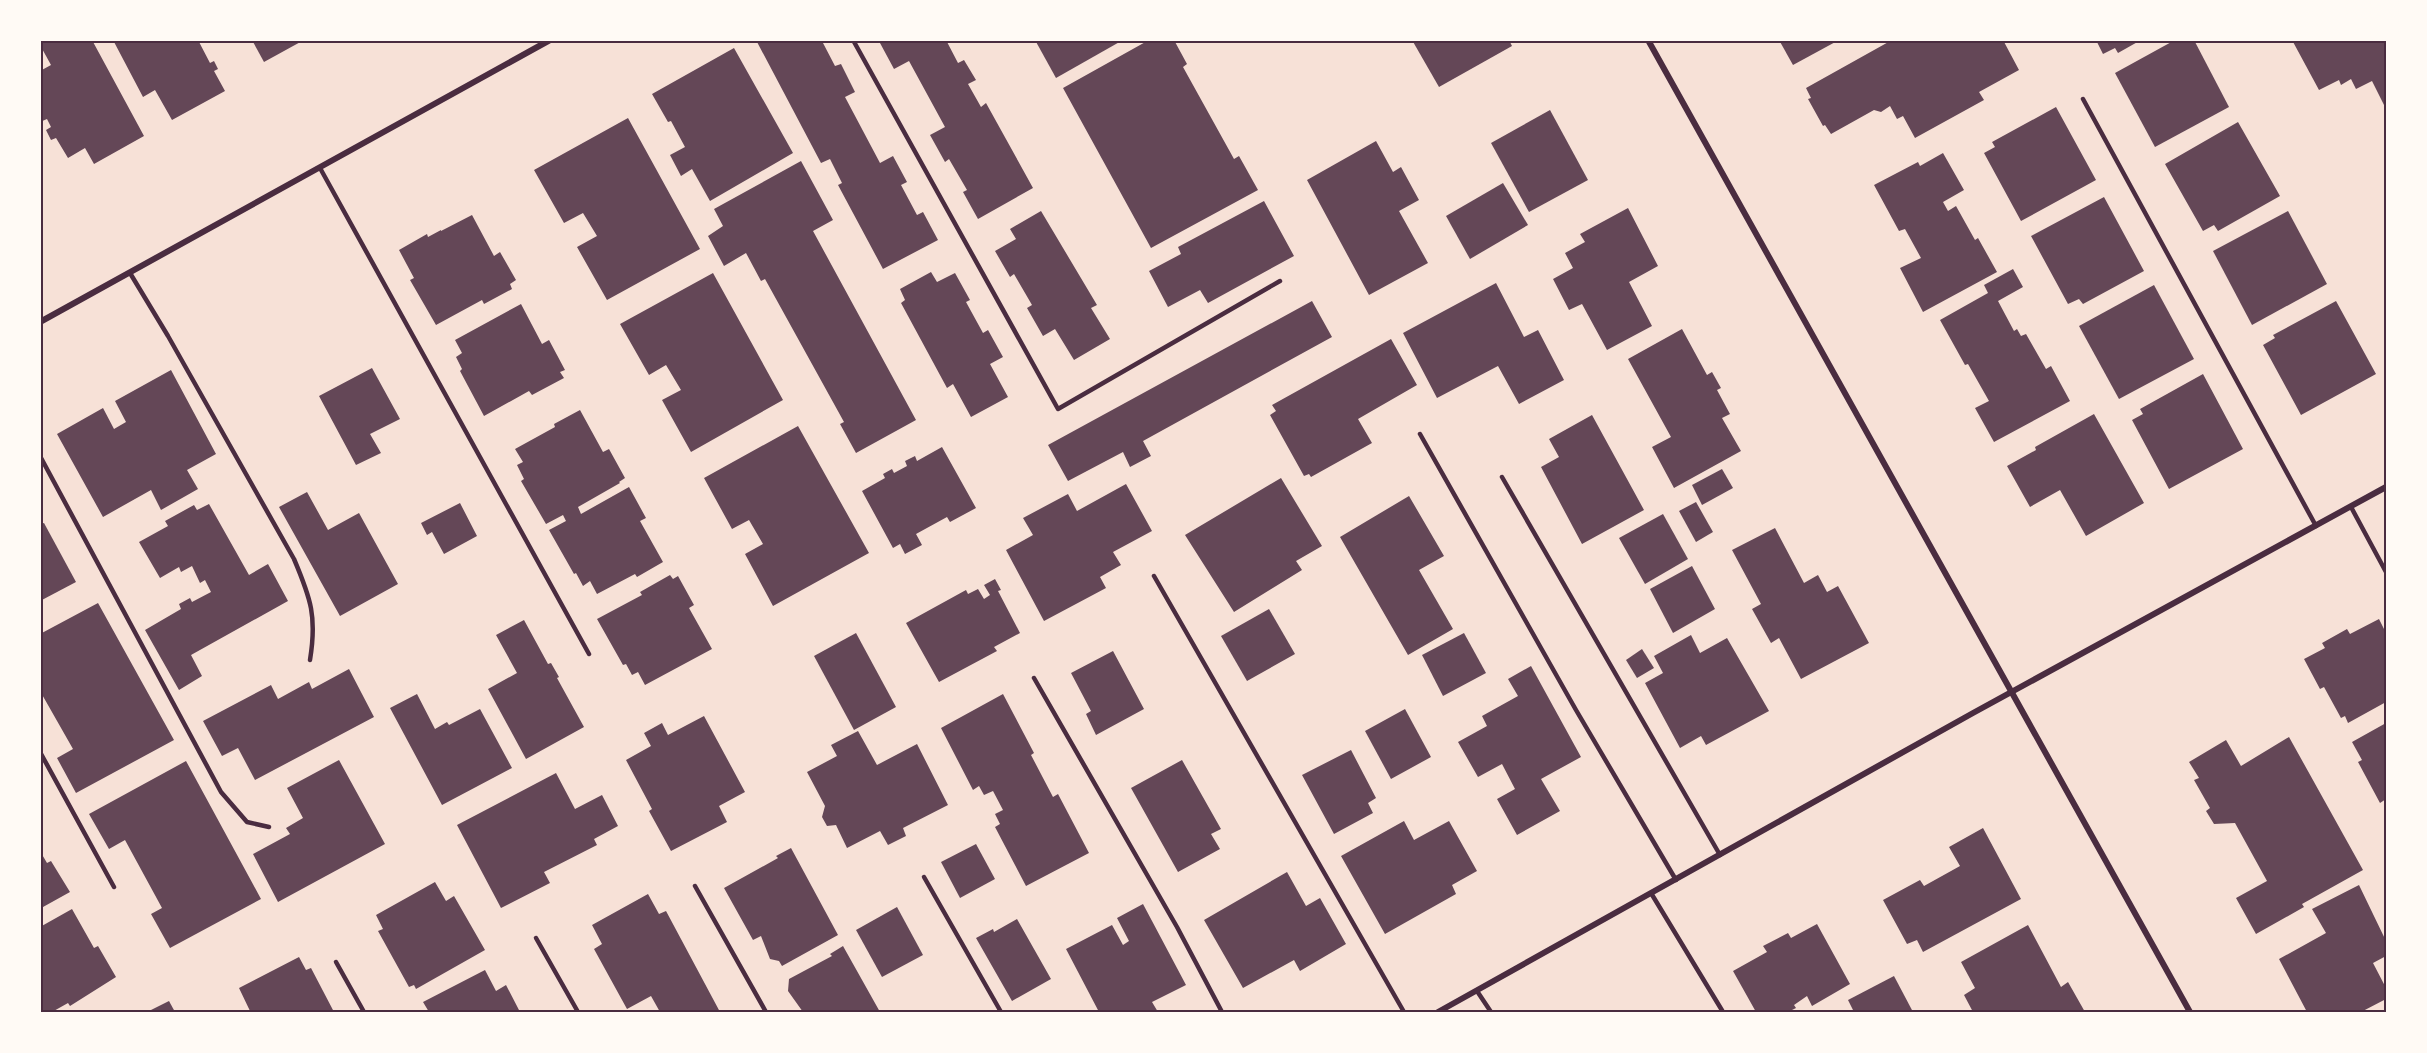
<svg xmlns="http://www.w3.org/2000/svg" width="2427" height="1053" viewBox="0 0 2427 1053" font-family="'Fira Sans',sans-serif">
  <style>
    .building { fill: #644757 }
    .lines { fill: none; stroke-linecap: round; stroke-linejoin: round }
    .service { stroke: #4a2c40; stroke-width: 4.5 }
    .minor { stroke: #4a2c40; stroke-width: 6 }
    .neatline { fill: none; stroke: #4a2c40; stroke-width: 2 }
  </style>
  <rect width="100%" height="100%" fill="#f7e1d7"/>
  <g class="building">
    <polygon points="40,40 92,40 144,136 94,164 85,148 68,158 56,138 51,140 46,130 51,127 47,119 40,122 40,71 51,65 40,45"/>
    <polygon points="113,40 198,40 210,63 214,61 218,69 214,71 225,91 172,120 155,90 143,97"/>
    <polygon points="252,40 304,40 264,62"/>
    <polygon points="756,40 827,40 823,43 835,66 841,64 855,92 845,97 880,163 893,156 907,182 901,185 917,215 923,212 938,240 883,269 838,185 842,183 830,159 821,163"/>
    <polygon points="884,40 946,40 958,63 964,60 976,80 968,84 981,107 986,103 1033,188 978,219 963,192 967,190 949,159 945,162 930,135 945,127 909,61 894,69 880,43"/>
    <polygon points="1035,40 1123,40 1056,78"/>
    <polygon points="1149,40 1174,40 1187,64 1183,67 1234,159 1239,156 1258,190 1151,248 1063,88"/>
    <polygon points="1412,40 1509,40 1512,46 1439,87"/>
    <polygon points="1779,40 1839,40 1793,65"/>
    <polygon points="1892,40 2003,40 2019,70 1979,92 1984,100 1915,138 1903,116 1897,119 1890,106 1881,112 1874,110 1831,134 1825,125 1823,126 1808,99 1811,98 1806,88"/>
    <polygon points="2096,40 2141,40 2118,53 2115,48 2103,54"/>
    <polygon points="2175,40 2194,40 2229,107 2155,147 2115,73"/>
    <polygon points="2292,40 2386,40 2386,109 2372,81 2356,89 2351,79 2341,85 2339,80 2319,90"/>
    <polygon points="734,48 793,153 710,201 692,169 681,176 670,155 685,147 671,121 668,122 652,94"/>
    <polygon points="2056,107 2096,180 2021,221 1984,153 1995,147 1992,142"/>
    <polygon points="1550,110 1588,180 1529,212 1491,143"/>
    <polygon points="628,118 700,249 607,300 577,247 597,236 583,213 564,223 534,170"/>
    <polygon points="2238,122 2280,196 2218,231 2214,225 2203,231 2165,164"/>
    <polygon points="1376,141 1393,172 1401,167 1419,200 1399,211 1428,263 1369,295 1307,180"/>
    <polygon points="1943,153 1964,190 1943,202 1948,211 1956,206 1975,240 1978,238 1997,272 1923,312 1900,268 1921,258 1905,229 1899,231 1874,185 1918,162 1920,166"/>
    <polygon points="801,161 833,220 813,231 916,420 856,453 840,424 844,422 765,279 761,281 746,253 724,266 708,236 723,226 714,209"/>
    <polygon points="1503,183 1528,225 1470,259 1446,216"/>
    <polygon points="2104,197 2144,271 2083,304 2079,299 2068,304 2031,236"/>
    <polygon points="1264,201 1294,256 1208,303 1200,290 1168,307 1149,271 1181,254 1178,247"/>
    <polygon points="1628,208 1658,266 1629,282 1652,326 1607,350 1582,304 1569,310 1553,279 1573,268 1565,253 1585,242 1580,234"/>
    <polygon points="1041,211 1097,305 1091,308 1110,339 1074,360 1055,329 1043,336 1027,308 1032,305 1014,274 1010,277 995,251 1016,239 1010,229"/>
    <polygon points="2288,211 2327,284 2252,325 2213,251"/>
    <polygon points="472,215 494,256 500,252 516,280 510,284 512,289 484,304 482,300 436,325 410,280 414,278 399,250 427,234 428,237 441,230 441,231"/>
    <polygon points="2013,269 2023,287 1998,301 2014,331 2017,329 2021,336 2026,334 2046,369 2051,366 2070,401 1994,442 1975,408 1989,401 1968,364 1965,365 1940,320 1988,293 1984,285"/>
    <polygon points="931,272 937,282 955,273 970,300 966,302 983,333 988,330 1003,357 990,364 1008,397 971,417 953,384 947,388 901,303 905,300 900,289"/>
    <polygon points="713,273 783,400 691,452 662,400 681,390 666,365 649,375 620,324"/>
    <polygon points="1496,283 1524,337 1538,330 1564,380 1519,404 1498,366 1437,398 1403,333"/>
    <polygon points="2154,285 2194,359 2119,399 2079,326"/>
    <polygon points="1312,301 1332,337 1143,441 1151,456 1130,467 1123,452 1068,481 1048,445"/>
    <polygon points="2336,301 2376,374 2301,415 2263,345 2275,338 2273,335"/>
    <polygon points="521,304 542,344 549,340 565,370 560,372 564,378 532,395 529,391 484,416 460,371 462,369 456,357 462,353 455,340"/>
    <polygon points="1682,329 1707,375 1712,372 1721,388 1717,390 1730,414 1722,418 1741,451 1674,488 1652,447 1671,437 1628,359"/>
    <polygon points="1391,339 1417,385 1358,419 1372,443 1311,477 1309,474 1304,476 1270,415 1276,411 1272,405"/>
    <polygon points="372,368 400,419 370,434 381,453 356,465 319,396"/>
    <polygon points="171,370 216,454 187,470 198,489 161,510 151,490 103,517 57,434 103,408 114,429 126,422 115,401"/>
    <polygon points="2203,374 2243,449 2169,489 2132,420 2143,414 2140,409"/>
    <polygon points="580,410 603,452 609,449 625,478 619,482 620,483 578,507 581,514 629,487 646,518 640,521 663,562 637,577 635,574 597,594 590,581 583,586 576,573 574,574 549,530 566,521 563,515 546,524 521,481 524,479 517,465 523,462 515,449 555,427 554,424"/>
    <polygon points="2094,414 2144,503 2086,536 2060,490 2030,507 2007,466 2036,450 2035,447"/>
    <polygon points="1592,415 1644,510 1582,544 1541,467 1559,457 1549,439"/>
    <polygon points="798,426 869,553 773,606 745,554 763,544 749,520 732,529 704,478"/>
    <polygon points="942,447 976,508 950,522 947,517 916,534 922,545 905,554 900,544 893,548 862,491 885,478 883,474 892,469 894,473 907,466 905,461 915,456 917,461"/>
    <polygon points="1722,469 1733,488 1702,505 1692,485"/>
    <polygon points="1281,478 1322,546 1296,561 1302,570 1234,612 1185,535"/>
    <polygon points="1126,484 1152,531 1113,552 1121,565 1100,577 1106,588 1044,621 1006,550 1033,535 1023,518 1068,494 1077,511"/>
    <polygon points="307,492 328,530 359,513 398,584 340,616 279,507"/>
    <polygon points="1409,496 1444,556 1419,570 1453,629 1408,655 1340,537"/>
    <polygon points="1696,502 1713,532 1696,542 1679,511"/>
    <polygon points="460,503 477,536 444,554 432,532 427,535 421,523"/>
    <polygon points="209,504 249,575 268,564 288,601 191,655 202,676 179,690 145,630 181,609 179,604 190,598 192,602 211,592 205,580 200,583 192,566 181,572 179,567 160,578 139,542 168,526 165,521 194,505 197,510"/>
    <polygon points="1663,514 1688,559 1645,584 1619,538"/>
    <polygon points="44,523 76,582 40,601 40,524"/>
    <polygon points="1775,528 1804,583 1818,575 1827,592 1838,586 1869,643 1801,679 1779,638 1771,643 1752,609 1761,604 1732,550"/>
    <polygon points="1692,566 1715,609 1673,633 1650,589"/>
    <polygon points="670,575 673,579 678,576 694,605 689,608 712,649 645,685 638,672 632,675 626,664 623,665 597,619 642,595 640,592"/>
    <polygon points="995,579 1001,590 998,591 1020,633 994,647 997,651 939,682 906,623 966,590 968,594 978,589 984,599 990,595 984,585"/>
    <polygon points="98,603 174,740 76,793 57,758 73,749 40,691 40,634"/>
    <polygon points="1269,609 1295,654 1247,681 1221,636"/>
    <polygon points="2379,619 2386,633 2386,702 2348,723 2345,716 2341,718 2324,687 2320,689 2304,659 2325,648 2322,643 2347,629 2350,634"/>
    <polygon points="524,620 548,664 551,663 559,677 557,678 584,727 526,759 488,689 517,673 496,635"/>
    <polygon points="856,633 896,707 854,730 814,656"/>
    <polygon points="1464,633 1486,673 1443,696 1422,655"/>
    <polygon points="1691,635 1700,653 1727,638 1769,711 1706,745 1701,736 1680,748 1645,683 1663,673 1654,656"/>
    <polygon points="1642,649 1654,668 1637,678 1626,660"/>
    <polygon points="1113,651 1144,709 1096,735 1086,714 1091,711 1071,673"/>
    <polygon points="1531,666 1581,757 1541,779 1560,811 1517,835 1497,799 1515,789 1502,764 1478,777 1458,742 1487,726 1482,716 1518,696 1508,679"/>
    <polygon points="349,669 374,717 255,780 238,748 222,756 203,721 271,685 278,699 309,682 312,689"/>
    <polygon points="417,694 435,729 447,722 449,725 480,709 512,768 442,805 390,708"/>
    <polygon points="1003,694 1034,753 1031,755 1053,797 1058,794 1089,853 1026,886 995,827 1000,824 995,814 1003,810 993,791 984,795 979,786 973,790 941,728"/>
    <polygon points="1405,709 1431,757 1391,779 1365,731"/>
    <polygon points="704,716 745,792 719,806 727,822 671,851 649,811 652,809 626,760 651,746 644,733 662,723 668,735"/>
    <polygon points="2386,723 2386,799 2380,803 2358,762 2362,760 2352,742"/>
    <polygon points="858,731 877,765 917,744 948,805 903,828 906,836 888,845 880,831 847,848 836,825 827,826 822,817 825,806 807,772 837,756 831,745"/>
    <polygon points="2289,737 2363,870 2302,904 2304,907 2256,934 2236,898 2267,881 2235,823 2214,824 2206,811 2210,808 2194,780 2199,778 2189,762 2226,740 2241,766"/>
    <polygon points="1351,750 1376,798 1368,803 1373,813 1334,834 1302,775"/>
    <polygon points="339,760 385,844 278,902 253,854 290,834 286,828 303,818 287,788"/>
    <polygon points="1182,760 1221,829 1211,834 1220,849 1178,872 1131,788"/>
    <polygon points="186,761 261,899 170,948 151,914 162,908 125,840 109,849 89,814"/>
    <polygon points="556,773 575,809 602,795 618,826 594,839 597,845 544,872 550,883 501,908 457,825"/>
    <polygon points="1404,821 1414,840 1449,821 1477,871 1452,885 1456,894 1385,934 1341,856"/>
    <polygon points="1983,828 2021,899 1923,952 1917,940 1907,944 1883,900 1920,880 1924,886 1960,866 1949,847"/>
    <polygon points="976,844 995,879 960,898 941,862"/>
    <polygon points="791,848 838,935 782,966 779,961 770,959 761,936 753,940 724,888 778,858 776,856"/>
    <polygon points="40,851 47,863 51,861 70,892 43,907 40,911"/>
    <polygon points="1287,872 1306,906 1320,898 1346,944 1300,971 1294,960 1243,988 1204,920"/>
    <polygon points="435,882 446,901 454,896 485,950 416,989 414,985 409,987 378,931 383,929 376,915"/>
    <polygon points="2359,885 2386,941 2386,956 2373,963 2386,988 2386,999 2361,1012 2307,1012 2279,959 2326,933 2312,909"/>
    <polygon points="648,894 659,914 666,911 720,1012 660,1012 651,996 627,1009 594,949 602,944 592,925"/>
    <polygon points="1143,904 1186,985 1152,1002 1158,1012 1099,1012 1066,949 1112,925 1123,945 1129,941 1117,918"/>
    <polygon points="897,907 923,955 882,977 856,930"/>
    <polygon points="72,909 94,948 98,946 116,977 70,1006 68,1003 52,1012 40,1012 40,927"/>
    <polygon points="1017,919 1051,979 1012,1001 976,938 993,929 994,932"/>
    <polygon points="1817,924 1850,984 1812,1006 1807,996 1794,1005 1796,1008 1788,1012 1756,1012 1733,971 1767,952 1763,946 1788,933 1791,938"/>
    <polygon points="2028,925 2061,987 2068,982 2085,1012 2002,1012 2001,1011 1973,1012 1964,995 1975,988 1961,962"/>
    <polygon points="843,946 880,1012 803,1012 788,991 789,979 832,956 830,954"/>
    <polygon points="299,957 306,970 311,968 334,1012 247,1012 250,1011 239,988"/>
    <polygon points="485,970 496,991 506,985 520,1012 429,1012 423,1002"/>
    <polygon points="1894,976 1913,1012 1854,1012 1848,1000"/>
    <polygon points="169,1001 175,1012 147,1012"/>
  </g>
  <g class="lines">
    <g class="service">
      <polyline points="853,40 1058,409 1280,281"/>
      <polyline points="2083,99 2316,526"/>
      <polyline points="320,168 589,654"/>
      <path d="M 130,273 L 168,336 L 294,559 C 311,599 317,617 310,660"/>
      <polyline points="1420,434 1576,710 1676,880"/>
      <polyline points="40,456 221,792 247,822 269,827"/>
      <polyline points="1502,477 1720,855"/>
      <polyline points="2351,507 2386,572"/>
      <polyline points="1154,576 1404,1012"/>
      <polyline points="1034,678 1177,927 1222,1012"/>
      <polyline points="40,752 114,887"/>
      <polyline points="924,877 1001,1012"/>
      <polyline points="695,886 766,1012"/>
      <polyline points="1651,893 1723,1012"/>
      <polyline points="536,938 578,1012"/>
      <polyline points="336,962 364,1012"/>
      <polyline points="1477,991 1491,1012"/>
    </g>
    <g class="minor">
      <polyline points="1648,40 2190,1012"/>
      <polyline points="40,322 550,40"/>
      <polyline points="1438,1012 1973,713 2386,487"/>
    </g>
  </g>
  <rect width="2427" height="1053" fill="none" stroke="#fffaf5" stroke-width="84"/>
  <rect x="42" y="42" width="2343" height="969" class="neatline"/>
</svg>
